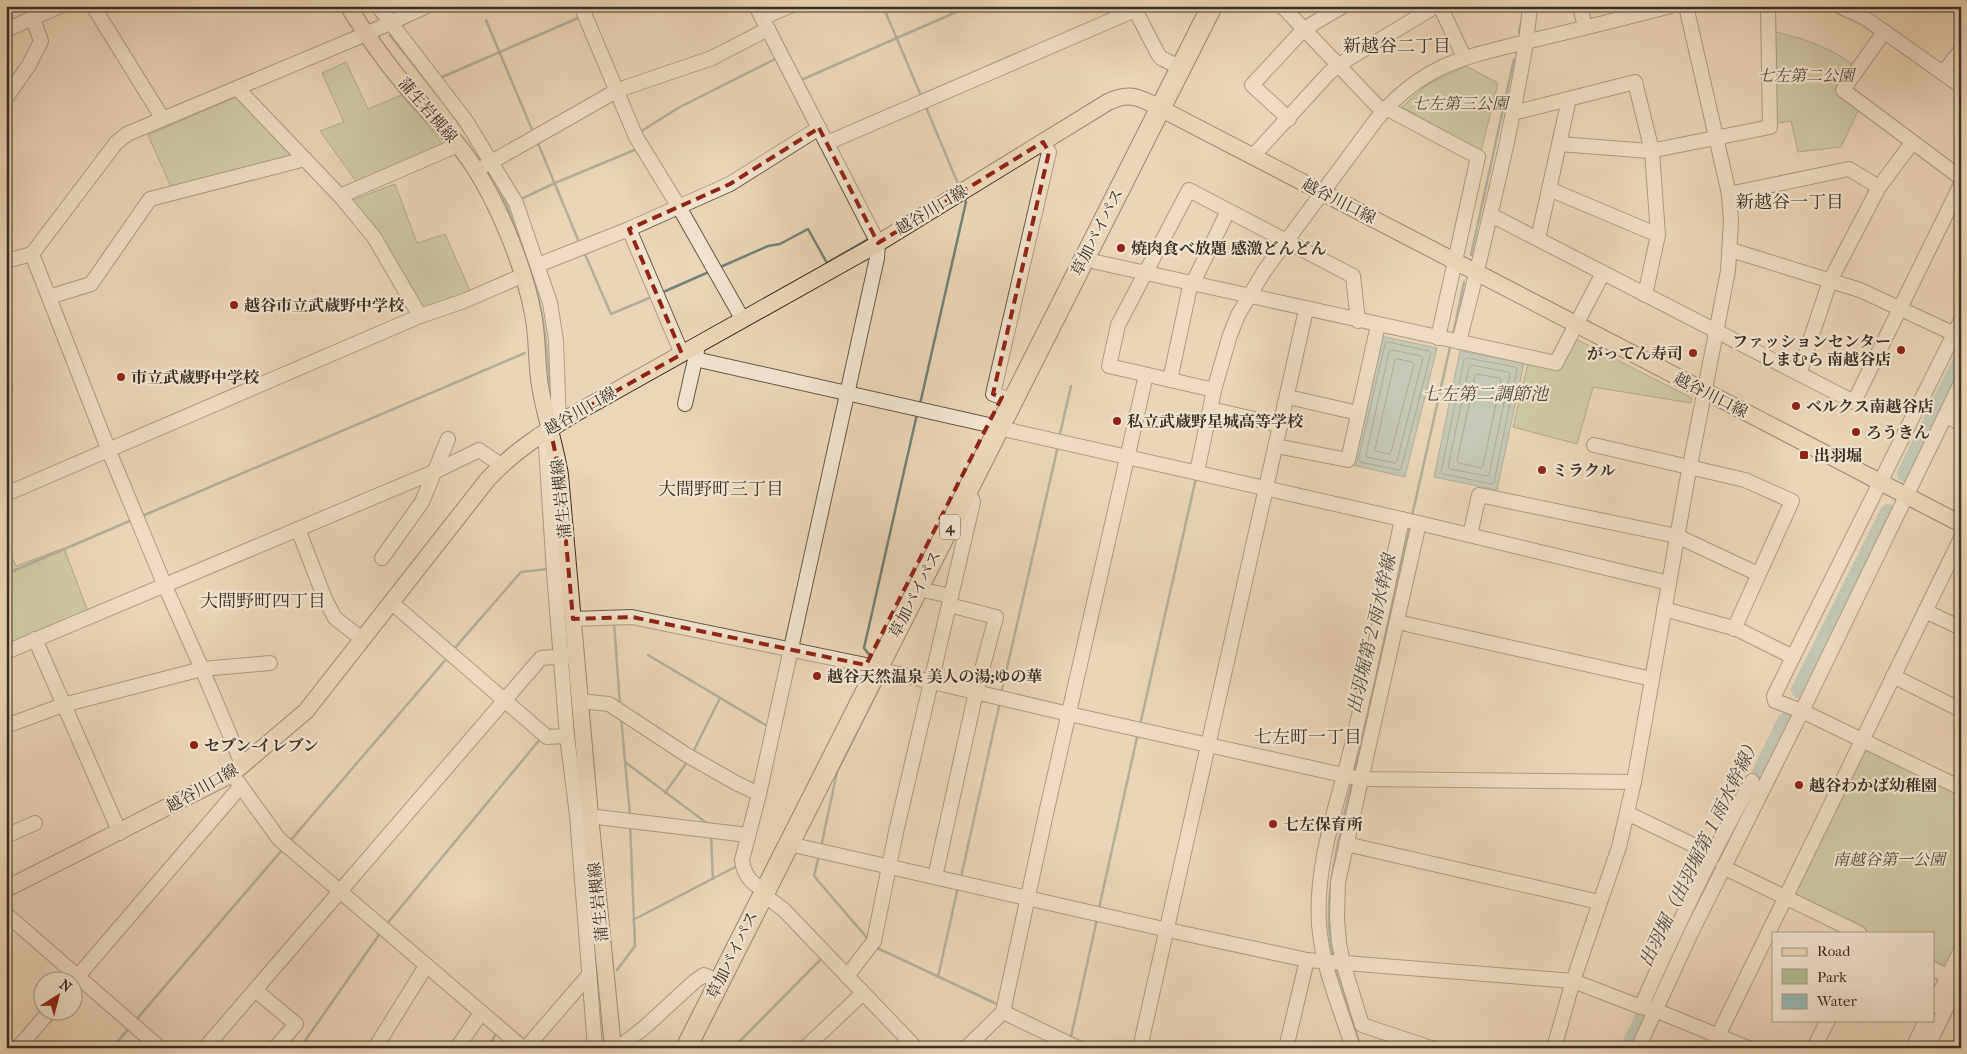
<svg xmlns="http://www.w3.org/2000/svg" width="1967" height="1054" viewBox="0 0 1967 1054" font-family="'IM FELL French Canon','Noto Serif JP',serif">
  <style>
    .green { fill: #b0bf94; stroke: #74785d }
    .water { fill: #98b9b3; stroke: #72827b }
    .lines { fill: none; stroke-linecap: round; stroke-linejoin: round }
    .shore { stroke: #68746c; stroke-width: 1 }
    .stream { stroke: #72827b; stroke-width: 2.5 }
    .river { stroke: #98b9b3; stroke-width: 16 }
    .minor-casing { stroke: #655a4a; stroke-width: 16 }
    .major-casing { stroke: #393026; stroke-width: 18 }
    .highway-casing { stroke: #393026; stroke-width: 22 }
    .minor { stroke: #f1e4d1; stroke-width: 14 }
    .major { stroke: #ead6b8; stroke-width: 16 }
    .highway { stroke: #ead6b8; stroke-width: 20 }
    .marked { fill: none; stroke: #8f2418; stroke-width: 4; stroke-dasharray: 10 6; stroke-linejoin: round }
    .poi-dot { fill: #8f2418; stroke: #f1e4d1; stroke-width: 2 }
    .labels { text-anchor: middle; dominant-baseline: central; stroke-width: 4.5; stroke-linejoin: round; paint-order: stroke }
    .shield { fill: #f1e4d1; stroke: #706659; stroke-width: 1 }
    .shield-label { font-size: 15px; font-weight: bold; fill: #393026 }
    .park-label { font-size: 16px; font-style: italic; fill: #514d3c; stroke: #f1e4d1 }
    .street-label { font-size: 16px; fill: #393026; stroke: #f1e4d1 }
    .poi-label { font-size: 16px; font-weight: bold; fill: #393026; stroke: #f1e4d1; text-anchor: start }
    .neighbourhood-label { font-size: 18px; fill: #393026; stroke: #f1e4d1 }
    .water-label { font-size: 18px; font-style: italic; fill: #4c4b42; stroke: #f1e4d1 }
  </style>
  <rect width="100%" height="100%" fill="#ead6b8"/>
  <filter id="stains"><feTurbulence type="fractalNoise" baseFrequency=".004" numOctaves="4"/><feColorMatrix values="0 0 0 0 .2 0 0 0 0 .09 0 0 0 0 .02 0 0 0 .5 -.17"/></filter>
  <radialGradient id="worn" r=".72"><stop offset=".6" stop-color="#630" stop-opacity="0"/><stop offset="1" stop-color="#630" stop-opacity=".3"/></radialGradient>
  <g class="green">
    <path d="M 1772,31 C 1805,39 1824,45 1853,64 L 1836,90 L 1859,109 L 1841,147 L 1798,152 L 1791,121 L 1773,124 Z"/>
    <polygon points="346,62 368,109 404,94 444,146 358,184 320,131 344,122 322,73"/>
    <polygon points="1466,66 1498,83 1481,151 1402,107 1428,84"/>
    <polygon points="238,96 295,154 171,187 148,135"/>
    <polygon points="395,184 417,243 445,234 470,291 421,312 354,208 353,200"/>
    <polygon points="1576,339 1692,398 1691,403 1593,387 1577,444 1513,427 1528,363 1561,369"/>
    <polygon points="6,544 16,566 64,548 88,612 6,646"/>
    <polygon points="1862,744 1961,793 1961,941 1947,970 1933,963 1933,933 1869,933 1792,896"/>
  </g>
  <g class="water">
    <polygon points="1381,336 1437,348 1405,477 1352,465"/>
    <polygon points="1460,351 1524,363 1497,490 1434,477"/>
  </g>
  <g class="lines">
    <g class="shore">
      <polygon points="1388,342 1429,351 1431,353 1401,469 1399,470 1360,462 1358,460 1385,344"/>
      <polygon points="1392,350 1421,356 1423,358 1397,461 1395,463 1367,457 1366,455 1389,352"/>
      <polygon points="1467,358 1515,367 1517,369 1494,482 1492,484 1443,474 1441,472 1464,360"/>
      <polygon points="1398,359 1412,362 1414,364 1391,452 1389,454 1376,451 1375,449 1395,360"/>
      <polygon points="1472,365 1508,372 1510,374 1489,475 1487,476 1450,469 1448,467 1469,367"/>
      <polygon points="1477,374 1499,378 1501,380 1483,466 1481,468 1459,463 1457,461 1475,376"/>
    </g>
    <g class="stream">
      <polyline points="370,6 378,18"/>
      <polyline points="883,6 922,98"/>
      <polyline points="486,20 533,132"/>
      <polyline points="1519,32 1522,18"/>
      <polyline points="390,35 439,97"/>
      <polyline points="440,78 578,18"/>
      <polyline points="801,80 970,6"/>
      <polyline points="925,105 959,186"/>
      <polyline points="447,107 464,131"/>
      <polyline points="640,132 678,108 777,58"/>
      <polyline points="537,141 579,242"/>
      <polyline points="496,182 507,206 519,240"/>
      <polyline points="519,200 555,183 637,149"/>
      <polyline points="584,252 611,314 654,296"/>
      <polyline points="1471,255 1514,59"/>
      <polyline points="718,268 768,246 780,244 808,229 827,263 870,238"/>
      <path d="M 532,276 C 545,315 548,355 550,397"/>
      <polyline points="661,293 711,271"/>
      <polyline points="1453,335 1464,282"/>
      <polyline points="920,404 966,202 964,198"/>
      <polyline points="1059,438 1071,386"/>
      <polyline points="142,516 525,353"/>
      <polyline points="1412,516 1450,347"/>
      <polyline points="6,574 132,520"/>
      <polyline points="614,623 620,704"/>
      <polyline points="454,649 521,572 548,569"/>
      <polyline points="648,655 769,727"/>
      <polyline points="873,660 864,648 917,414"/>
      <polyline points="1001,694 1058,446"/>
      <polyline points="621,717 630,816"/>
      <polyline points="1140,725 1196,478"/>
      <polyline points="693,752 720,698"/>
      <polyline points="625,762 708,824"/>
      <polyline points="1354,772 1409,530"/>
      <polyline points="665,793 688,761"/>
      <polyline points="711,836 713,879"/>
      <polyline points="290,841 448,657"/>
      <polyline points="821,847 837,772 885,676"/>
      <polyline points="819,855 814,876 868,939"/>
      <polyline points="961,877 1000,702"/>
      <polyline points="1099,908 1138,733"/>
      <polyline points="633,920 739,865"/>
      <polyline points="386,925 541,738"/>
      <polyline points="875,947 999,1005"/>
      <path d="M 1334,958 C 1319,905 1340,835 1352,782"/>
      <polyline points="1336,967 1361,1048"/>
      <polyline points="617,970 635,946 630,824"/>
      <polyline points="938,977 958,887"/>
      <polyline points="135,1021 283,849"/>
      <polyline points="1071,1037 1097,919"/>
      <polyline points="1079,1041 1094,1048"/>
      <polyline points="112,1048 130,1027"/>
      <polyline points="300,1048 381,932"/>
      <polyline points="488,1048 496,1034"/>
      <polyline points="733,1048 822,958"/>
    </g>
    <g class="river">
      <polyline points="1905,474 1961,360"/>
      <polyline points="1799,690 1888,512"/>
      <polyline points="1749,796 1785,721"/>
      <polyline points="1628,1048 1643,1017"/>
    </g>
    <g class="minor-casing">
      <g id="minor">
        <polyline points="93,6 163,119"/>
        <polyline points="378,6 466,121 516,203 550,303 556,340 559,423"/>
        <polyline points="581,6 636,137 679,207 743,320"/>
        <polyline points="1133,6 1158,54 1161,58 1181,68"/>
        <polyline points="1282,6 1383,112"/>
        <polyline points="1440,6 1464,57"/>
        <polyline points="1580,6 1585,27"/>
        <polyline points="1839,6 1865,18 1961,86"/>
        <polyline points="762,18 790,6"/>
        <polyline points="6,30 60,6"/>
        <polyline points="1884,32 1843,90 1961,178"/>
        <polyline points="1943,73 1961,50"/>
        <polyline points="237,88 340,196 374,237 420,316"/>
        <polyline points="6,98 29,65 41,41 33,19"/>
        <polyline points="1386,108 1478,157 1438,338"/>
        <polyline points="1513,113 1635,82 1652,151 1658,235 1645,295"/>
        <polyline points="1289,119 1252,85 1304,29 1343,6"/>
        <polyline points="827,143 1135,10"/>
        <polyline points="1559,144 1650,151 1770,127 1768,6"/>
        <polyline points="1253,156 1330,72 1348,59 1436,6"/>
        <polyline points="486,165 618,90 712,58 768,29"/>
        <polyline points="1549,189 1658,235"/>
        <polyline points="1729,194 1849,169 1879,187"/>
        <polyline points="340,196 458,145"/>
        <polyline points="1491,215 1854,402 1961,184"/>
        <polyline points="629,229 682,354"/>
        <polyline points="1538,239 1569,99"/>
        <polyline points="1731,250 1860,290 1961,337"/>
        <polyline points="32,254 109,451 165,586 202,669 243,766"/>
        <polyline points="1085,257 1096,262 1556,363 1603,273"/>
        <polyline points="6,261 32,254 116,143 127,134 366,34 427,6"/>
        <polyline points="538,265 629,229 730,184 819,128"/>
        <polyline points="49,297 91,284 150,199 305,159"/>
        <path d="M 1459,342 C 1476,276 1492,209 1507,142 C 1516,97 1526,52 1530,6"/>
        <polyline points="695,359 989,425"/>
        <polyline points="1799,374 1830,281 1879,187 1912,143"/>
        <polyline points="1170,380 1189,291 1228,211"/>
        <polyline points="1214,390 1109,366 1118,325 1189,190 1353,276 1358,321"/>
        <polyline points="1002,397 993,394 1049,152 1043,142"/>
        <polyline points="1288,397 1358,413"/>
        <polyline points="685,404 697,351"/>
        <polyline points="1210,409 1281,425"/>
        <polyline points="1945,416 1961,423"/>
        <polyline points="999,428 1419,523 1669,583"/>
        <polyline points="545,431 554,572 567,736 577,815 595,1048"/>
        <polyline points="1594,445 1745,480 1792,501 1734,629"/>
        <polyline points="1276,446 1348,460 1378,325"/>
        <path d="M 1197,472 L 1214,390 L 1230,335 L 1238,315 L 1265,270 L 1376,120 C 1426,60 1471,56 1542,38 C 1585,28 1628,17 1671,6"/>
        <polyline points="6,494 420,316 464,301 524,275"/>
        <polyline points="1419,523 1338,882 1337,918 1339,943 1343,963 1362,1025 1431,1048"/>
        <polyline points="298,529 325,599 335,618 362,639"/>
        <polyline points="1470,535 1479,495 1677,536 1758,574"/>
        <polyline points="382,558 422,502 448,439"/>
        <polyline points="918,589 951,596"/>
        <polyline points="392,603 547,737 567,736"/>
        <polyline points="1664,609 1737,629 1793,657 1961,320"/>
        <polyline points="1925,611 1961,628"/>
        <polyline points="573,619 632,617 866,665"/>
        <polyline points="1397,622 1652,679"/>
        <polyline points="35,639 120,833"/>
        <polyline points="6,652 436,471 479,450 501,465"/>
        <polyline points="1793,657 1774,696 1775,701 1802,711 1961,788"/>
        <polyline points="877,669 1069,714 1361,779 1634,782"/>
        <polyline points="1893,676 1961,710"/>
        <polyline points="580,701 609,704 685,754 736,783 759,794"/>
        <polyline points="6,726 63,705 202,669 270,663"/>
        <polyline points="232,774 279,839 523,1048"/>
        <polyline points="1627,813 1712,854"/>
        <polyline points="580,815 748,835"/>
        <polyline points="6,836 35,823"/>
        <polyline points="789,844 1168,930 1307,960 1573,981 1641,1007 1655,1010 1748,1048"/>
        <polyline points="1346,844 1599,902"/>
        <polyline points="1723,867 1859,933"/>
        <polyline points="935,877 976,692 996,617 949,605"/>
        <path d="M 756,885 C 748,879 743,870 742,860 L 759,794 L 877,258 L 878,243 L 756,6"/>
        <polyline points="763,894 784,910 916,1048"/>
        <polyline points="6,914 160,1048"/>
        <polyline points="1933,969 1956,980"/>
        <polyline points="847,976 874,941 896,832 973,502 971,497 966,494"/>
        <polyline points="72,983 241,786"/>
        <polyline points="255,990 296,1024 275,1048"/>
        <polyline points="1933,1006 1961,950"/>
        <path d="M 1641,1007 C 1675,930 1711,854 1752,781"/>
        <polyline points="1003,1012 1078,1048"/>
        <polyline points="18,1048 49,1012"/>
        <polyline points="205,1048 541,658 568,656"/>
        <polyline points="375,1048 426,966"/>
        <polyline points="457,1048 481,1013"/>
        <polyline points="526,1048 588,976"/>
        <polyline points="618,1048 645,1027 695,981 704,975 709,977"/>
        <polyline points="805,1048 863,993"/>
        <polyline points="966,1048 1003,1012 1047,809 1146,375"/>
        <polyline points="1140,1048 1306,310"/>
        <polyline points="1286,1048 1307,960"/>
        <path d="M 1353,1048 C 1340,1007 1322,967 1319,924 C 1315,863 1338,803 1352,745 C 1370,670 1386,595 1402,519"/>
        <polyline points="1554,1048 1573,981 1619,847 1634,782 1687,481 1728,271 1731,222 1729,194 1686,6"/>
        <polyline points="1638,1048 1692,931 1802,711 1961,383"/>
        <polyline points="1712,1048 1961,538"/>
        <polyline points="1814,1048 1828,1020"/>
        <polyline points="1913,1048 1926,1020"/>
        <polyline points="1927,1048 1961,977"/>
      </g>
    </g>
    <g class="major-casing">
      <g id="major">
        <path d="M 348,6 C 365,33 383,59 403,83 C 428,113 456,138 476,170 C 500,208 525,270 533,314 C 538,338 536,362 540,386 C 545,416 555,444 560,475 L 590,815 L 613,1048"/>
        <path d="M 6,889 L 232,774 L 306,711 L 488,479 C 514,451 544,432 576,413 L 867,250 L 1108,102 C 1125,94 1134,95 1150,103 L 1961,524"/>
      </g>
    </g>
    <g class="highway-casing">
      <polyline id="highway" points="686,1048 1212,6"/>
    </g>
    <use href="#minor" class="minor"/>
    <use href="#major" class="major"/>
    <use href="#highway" class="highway"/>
  </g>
  <path d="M0 0H1967V1054H0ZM 819,128 L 878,243 L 1043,142 L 1049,152 L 993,394 L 1002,397 L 866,665 L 632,617 L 573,619 L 560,475 L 550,428 L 682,354 L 629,229 L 730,184 Z" fill="#ead6b8" fill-opacity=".55" fill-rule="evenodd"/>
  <path class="marked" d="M 819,128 L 878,243 L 1043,142 L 1049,152 L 993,394 L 1002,397 L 866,665 L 632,617 L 573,619 L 560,475 L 550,428 L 682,354 L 629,229 L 730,184 Z"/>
  <g class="poi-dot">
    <circle cx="1121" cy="248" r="5"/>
    <circle cx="234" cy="305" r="5"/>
    <circle cx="1901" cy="350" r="5"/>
    <circle cx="1693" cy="353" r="5"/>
    <circle cx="121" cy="377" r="5"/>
    <circle cx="1796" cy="406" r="5"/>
    <circle cx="1117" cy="421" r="5"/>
    <circle cx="1856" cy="432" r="5"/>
    <rect x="1799" y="450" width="10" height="10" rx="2.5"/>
    <circle cx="1542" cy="470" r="5"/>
    <circle cx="817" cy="676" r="5"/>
    <circle cx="194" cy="745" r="5"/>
    <circle cx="1799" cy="785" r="5"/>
    <circle cx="1273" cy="824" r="5"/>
  </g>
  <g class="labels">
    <rect class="shield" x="940" y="514.5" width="20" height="25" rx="4"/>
    <g class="shield-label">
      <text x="950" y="527">4</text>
    </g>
    <g class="park-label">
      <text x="1806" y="75">七左第二公園</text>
      <text x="1460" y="103">七左第三公園</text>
      <text x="1889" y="859">南越谷第一公園</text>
    </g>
    <g class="street-label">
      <text transform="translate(428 110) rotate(49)">蒲生岩槻線</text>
      <text transform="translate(1339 201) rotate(27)">越谷川口線</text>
      <text transform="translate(931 210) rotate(-31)">越谷川口線</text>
      <text transform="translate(1097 232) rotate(-63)">草加バイパス</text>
      <text transform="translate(1711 395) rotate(27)">越谷川口線</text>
      <text transform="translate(580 411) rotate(-30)">越谷川口線</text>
      <text transform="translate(561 499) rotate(-96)">蒲生岩槻線</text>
      <text transform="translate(915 594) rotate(-63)">草加バイパス</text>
      <text transform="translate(202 788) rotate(-30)">越谷川口線</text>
      <text transform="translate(598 902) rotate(-96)">蒲生岩槻線</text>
      <text transform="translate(732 955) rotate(-64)">草加バイパス</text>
    </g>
    <g class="poi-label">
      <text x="1131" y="248">焼肉食べ放題 感激どんどん</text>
      <text x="244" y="305">越谷市立武蔵野中学校</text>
      <text x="1891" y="341" text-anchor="end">ファッションセンター<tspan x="1891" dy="18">しまむら 南越谷店</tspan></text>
      <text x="1683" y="353" text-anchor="end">がってん寿司</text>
      <text x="131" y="377">市立武蔵野中学校</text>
      <text x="1806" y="406">ベルクス南越谷店</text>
      <text x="1127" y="421">私立武蔵野星城高等学校</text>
      <text x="1866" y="432">ろうきん</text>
      <text x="1814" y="455">出羽堀</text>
      <text x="1552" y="470">ミラクル</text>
      <text x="827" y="676">越谷天然温泉 美人の湯;ゆの華</text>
      <text x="204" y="745">セブン-イレブン</text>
      <text x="1809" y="785">越谷わかば幼稚園</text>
      <text x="1283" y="824">七左保育所</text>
    </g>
    <g class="neighbourhood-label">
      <text x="1397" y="46">新越谷二丁目</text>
      <text x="1790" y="202">新越谷一丁目</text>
      <text x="721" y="489">大間野町三丁目</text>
      <text x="263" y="601">大間野町四丁目</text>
      <text x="1308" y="737">七左町一丁目</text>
    </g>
    <g class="water-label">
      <text x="1485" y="394">七左第二調節池</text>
      <text transform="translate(1372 634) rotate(-77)">出羽堀第２雨水幹線</text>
      <text transform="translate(1700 852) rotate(-64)">出羽堀（出羽堀第１雨水幹線）</text>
    </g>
  </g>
  <rect width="1967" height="1054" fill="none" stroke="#ead6b8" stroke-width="25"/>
  <rect x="8" y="8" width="1952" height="1039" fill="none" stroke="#393026" stroke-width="2.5"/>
  <rect x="12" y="12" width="1942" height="1029" fill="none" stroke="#393026"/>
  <rect x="1772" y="932" width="162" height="90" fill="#f1e4d1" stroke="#a79c8d"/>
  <rect x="1782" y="948" width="25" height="8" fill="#ead6b8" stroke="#a79c8d"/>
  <text x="1817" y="956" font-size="15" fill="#393026">Road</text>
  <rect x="1782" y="969" width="25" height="15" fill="#b0bf94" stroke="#a79c8d"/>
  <text x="1817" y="982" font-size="15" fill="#393026">Park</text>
  <rect x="1782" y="994" width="25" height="15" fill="#98b9b3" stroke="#a79c8d"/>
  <text x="1817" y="1006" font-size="15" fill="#393026">Water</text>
  <g transform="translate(58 996) rotate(36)"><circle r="24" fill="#f1e4d1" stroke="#a79c8d"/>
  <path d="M0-4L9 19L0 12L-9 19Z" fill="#8f2418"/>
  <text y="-8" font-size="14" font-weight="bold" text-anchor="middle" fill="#393026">N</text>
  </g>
  <rect width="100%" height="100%" filter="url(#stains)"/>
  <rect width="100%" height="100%" fill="url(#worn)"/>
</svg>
